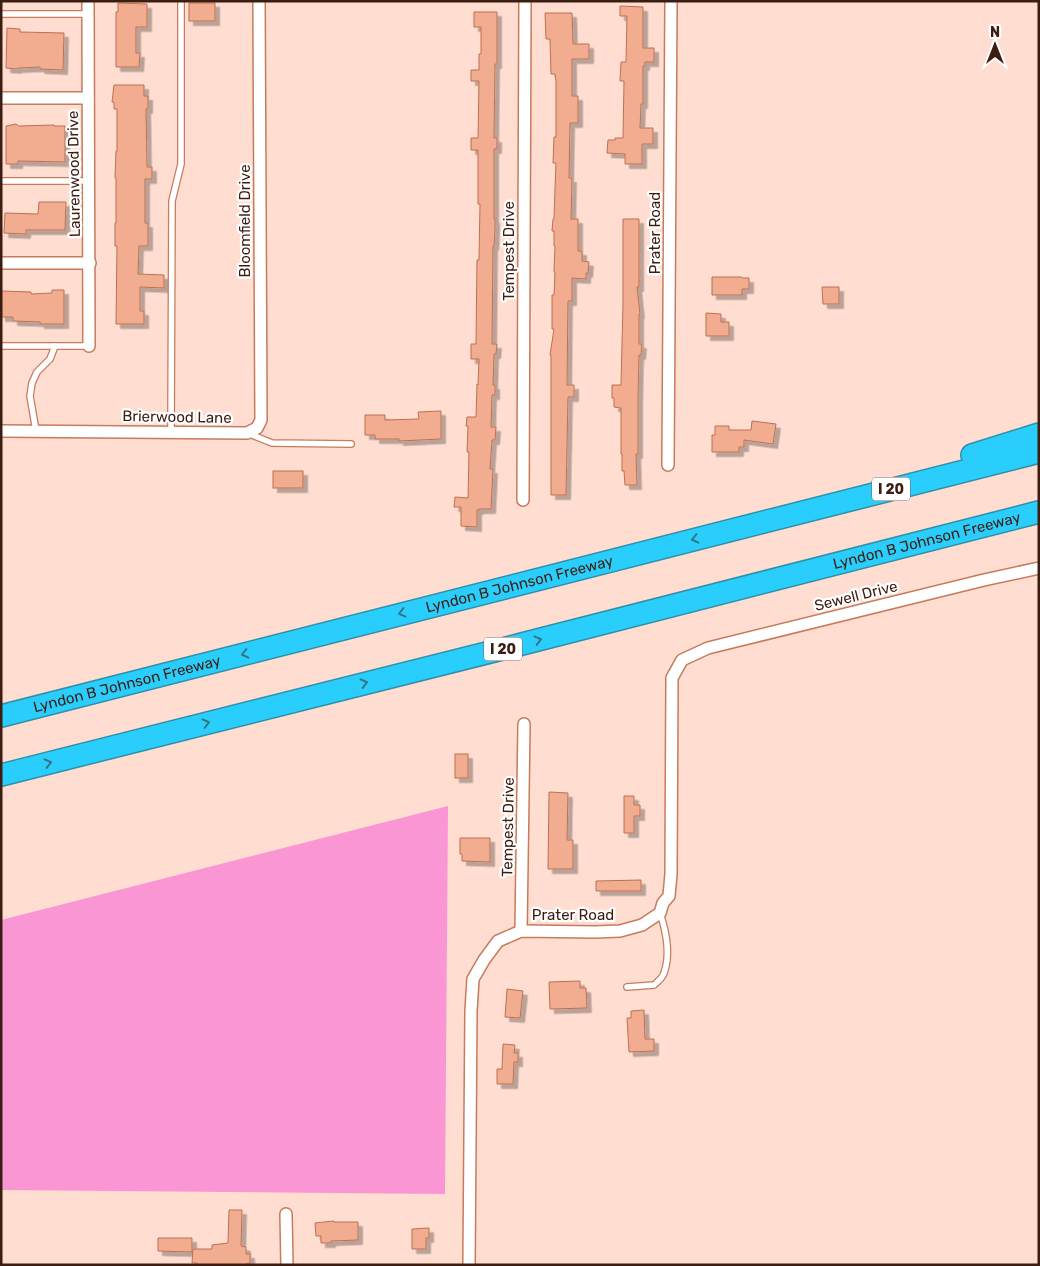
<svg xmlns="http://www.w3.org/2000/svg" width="1040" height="1266" viewBox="0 0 1040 1266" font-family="Rubik,sans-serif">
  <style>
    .green { fill: #fa96d4 }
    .building { fill: #f2ac90; stroke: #ba7153; filter: url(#shadow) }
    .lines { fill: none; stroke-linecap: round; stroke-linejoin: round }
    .lane-casing { stroke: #c67b5d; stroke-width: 8 }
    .street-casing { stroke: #c67b5d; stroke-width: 14 }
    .highway-casing { stroke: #2f90aa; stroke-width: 24 }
    .lane { stroke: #fff; stroke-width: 5.5 }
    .street { stroke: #fff; stroke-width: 11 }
    .highway { stroke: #29cefc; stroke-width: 21 }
    .oneway { stroke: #327686 }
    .labels { text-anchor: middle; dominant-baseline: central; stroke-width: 4.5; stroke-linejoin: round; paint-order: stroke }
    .shield { fill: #fff; stroke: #766158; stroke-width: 1 }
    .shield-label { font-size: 14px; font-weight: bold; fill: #3b1d11 }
    .street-label { font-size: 15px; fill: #3b1d11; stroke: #fff }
  </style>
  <defs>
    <filter id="shadow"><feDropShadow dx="4.5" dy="4.5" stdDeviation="0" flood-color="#0004"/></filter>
  </defs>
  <rect width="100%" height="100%" fill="#ffddd0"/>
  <polygon class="green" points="448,806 445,1194 1,1190 1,920"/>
  <g class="building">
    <polygon points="118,3 147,4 147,27 136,27 136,53 140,53 139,67 116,67 116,12 118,12"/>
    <rect x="189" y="3" width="26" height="18"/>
    <polygon points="620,6 643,7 643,48 654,48 654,62 645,62 645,66 643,66 643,104 641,104 640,128 653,128 653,144 642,144 642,164 625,164 625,154 607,153 608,140 615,140 615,138 623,138 624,81 620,81 621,62 626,62 627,16 620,16"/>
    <polygon points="474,12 497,12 497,64 495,64 494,137 494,138 497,138 497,149 494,149 494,219 495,219 495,229 494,246 493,246 492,344 497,344 496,354 494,354 493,385 495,385 495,395 492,395 491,427 496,427 495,440 492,440 490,469 493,469 491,509 479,509 479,510 477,510 477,527 461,526 461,507 454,507 455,497 468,498 469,452 467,452 468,426 466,426 467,417 476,417 477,384 478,385 479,359 471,359 471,344 476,344 477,260 479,260 480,204 478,204 478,150 471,150 471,138 478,138 479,81 471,81 471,70 479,70 479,54 481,54 481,27 474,27"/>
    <polygon points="545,13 572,13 573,44 589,44 589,59 572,59 572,96 578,96 578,123 570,123 569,178 572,178 571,219 578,219 578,251 582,251 582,261 589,262 588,273 586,273 586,279 572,278 572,301 568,301 567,385 574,385 574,397 568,397 566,495 551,495 551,355 550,355 554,329 552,329 552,295 554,295 555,272 554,272 555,246 554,246 554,231 552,231 553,219 554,219 555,189 556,163 553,163 554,137 556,137 556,81 555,74 551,74 550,39 546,39"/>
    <polygon points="7,28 20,29 20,32 64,33 63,70 40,69 40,67 18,68 16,69 6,68"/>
    <polygon points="114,85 144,85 144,96 148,96 148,109 146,109 147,167 152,167 152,179 145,179 145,223 148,223 148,246 139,246 138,274 164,275 164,288 140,287 140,311 144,311 144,324 116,324 117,246 115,246 115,223 116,223 116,178 115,178 116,151 117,151 117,109 114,109 114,102 112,102"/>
    <polygon points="16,124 19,126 54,125 54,126 65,126 65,162 18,161 18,164 6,164 6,126"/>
    <polygon points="39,202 66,202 65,230 26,230 26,234 4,233 5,213 38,214"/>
    <polygon points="623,219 639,219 639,287 637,287 640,314 639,314 639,344 642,344 641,355 639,355 638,397 638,454 636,454 637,485 625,485 624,471 622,471 622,454 621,454 621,408 614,407 614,398 612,398 612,385 621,385 623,303"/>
    <polygon points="712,277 741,277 743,278 749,278 749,289 742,289 742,295 712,295"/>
    <polygon points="822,287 839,287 839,304 823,304"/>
    <polygon points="52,290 64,290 64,324 40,324 40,322 13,321 13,317 1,317 1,291 31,292 31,294 52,293"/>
    <polygon points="706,313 721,314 721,322 729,322 729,336 706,336"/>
    <polygon points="441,411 441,439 399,441 399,439 375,439 375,435 365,435 365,415 385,415 385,420 419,419 418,412"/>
    <polygon points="752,421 776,424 773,444 744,440 744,447 739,447 739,452 712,452 712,435 715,435 715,426 729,426 729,430 751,430"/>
    <rect x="273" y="471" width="30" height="17"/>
    <rect x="455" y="754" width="13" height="24"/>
    <polygon points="549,792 568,793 567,840 573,840 573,869 548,869"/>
    <polygon points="624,796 634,796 634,805 640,805 640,816 634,816 634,833 624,833"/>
    <polygon points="460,838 490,838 490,862 462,861 462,854 460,854"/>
    <polygon points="641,880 641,891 596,891 596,881"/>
    <polygon points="580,981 580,988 586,988 587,1008 550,1009 549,982"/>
    <polygon points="507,989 523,991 520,1018 505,1017"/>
    <polygon points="644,1010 645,1039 654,1039 654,1051 629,1052 627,1018 631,1018 631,1011"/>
    <polygon points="503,1044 515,1045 514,1053 518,1053 518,1062 514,1062 513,1084 497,1084 497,1069 502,1069"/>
    <polygon points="229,1210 242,1210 241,1246 246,1247 246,1254 250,1254 250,1263 246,1264 246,1265 197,1265 197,1263 192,1263 193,1249 212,1249 212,1245 228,1243"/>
    <polygon points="334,1221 334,1222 358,1222 358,1240 331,1241 331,1243 321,1243 321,1236 316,1236 315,1223"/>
    <polygon points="429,1228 429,1238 426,1238 426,1249 412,1249 412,1229"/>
    <polygon points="158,1238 192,1238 192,1252 158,1251"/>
  </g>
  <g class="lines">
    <g class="lane-casing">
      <g id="lane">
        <polyline points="1,14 88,14"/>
        <polyline points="1,181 89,181"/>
        <polyline points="1,346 89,346"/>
        <polyline points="36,431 30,396 32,383 37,372 50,359 55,346"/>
        <polyline points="171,432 172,201 181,164 181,1"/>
        <polyline points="247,433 272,443 351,444"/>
        <path d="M 627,987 L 654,985 C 657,982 663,978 664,973 C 671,954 666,931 660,913"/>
      </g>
    </g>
    <g class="street-casing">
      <g id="street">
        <polyline points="88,1 89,346"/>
        <polyline points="1,98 88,98"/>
        <polyline points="1,263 90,263"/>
        <polyline points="1,431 247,433 257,428 261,420 259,1"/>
        <polyline points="668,465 671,1"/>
        <polyline points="523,500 525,1"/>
        <polyline points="521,931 524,724"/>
        <polyline points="286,1214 287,1265"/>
        <polyline points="469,1265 471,1011 473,979 484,960 498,941 521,931 595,932 620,931 642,925 660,913 663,903 669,896 671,874 672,678 682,660 708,648 984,580 1039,568"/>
      </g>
    </g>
    <g class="highway-casing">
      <g id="highway">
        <polyline points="972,455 1039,434"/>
        <path id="s1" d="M 1,716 L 1039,452"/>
        <path id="s2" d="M 1,775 L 522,644 L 1039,512"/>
      </g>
    </g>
    <use href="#lane" class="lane"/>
    <use href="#street" class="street"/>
    <use href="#highway" class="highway"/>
  </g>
  <defs><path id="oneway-chevron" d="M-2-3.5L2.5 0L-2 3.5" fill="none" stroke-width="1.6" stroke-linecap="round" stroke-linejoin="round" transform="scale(1.25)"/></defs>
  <g class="oneway">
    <use href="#oneway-chevron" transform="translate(695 539) rotate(166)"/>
    <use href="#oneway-chevron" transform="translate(402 613) rotate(166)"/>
    <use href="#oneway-chevron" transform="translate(538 640) rotate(-14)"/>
    <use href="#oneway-chevron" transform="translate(245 654) rotate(166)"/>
    <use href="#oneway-chevron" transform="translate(364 683) rotate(-14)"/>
    <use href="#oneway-chevron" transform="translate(206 723) rotate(-14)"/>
    <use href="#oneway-chevron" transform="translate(48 763) rotate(-14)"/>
  </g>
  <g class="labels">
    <g class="shield">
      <rect x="872" y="477.5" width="38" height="23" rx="4"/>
      <rect x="484" y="637.5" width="38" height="23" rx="4"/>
    </g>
    <g class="shield-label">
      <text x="891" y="489">I 20</text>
      <text x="503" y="649">I 20</text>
    </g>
    <g class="street-label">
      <text transform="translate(74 174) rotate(-91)">Laurenwood Drive</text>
      <text transform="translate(245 221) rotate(-90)">Bloomfield Drive</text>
      <text transform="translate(655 233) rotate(-90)">Prater Road</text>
      <text transform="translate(509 251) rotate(-90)">Tempest Drive</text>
      <text transform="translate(177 417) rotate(1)">Brierwood Lane</text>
      <text stroke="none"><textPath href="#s2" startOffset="955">Lyndon B Johnson Freeway</textPath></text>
      <text stroke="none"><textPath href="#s1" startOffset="535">Lyndon B Johnson Freeway</textPath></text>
      <text transform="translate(856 596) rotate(-14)">Sewell Drive</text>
      <text stroke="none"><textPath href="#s1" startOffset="130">Lyndon B Johnson Freeway</textPath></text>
      <text transform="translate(508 827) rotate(-89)">Tempest Drive</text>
      <text x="573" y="915">Prater Road</text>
    </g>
  </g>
  <rect width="1040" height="1266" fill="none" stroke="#3b1d11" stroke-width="5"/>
  <g transform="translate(995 45)" stroke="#ffffff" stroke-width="4" paint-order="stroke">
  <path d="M0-4L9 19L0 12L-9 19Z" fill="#3b1d11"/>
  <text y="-8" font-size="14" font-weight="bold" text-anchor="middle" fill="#3b1d11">N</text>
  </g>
</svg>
